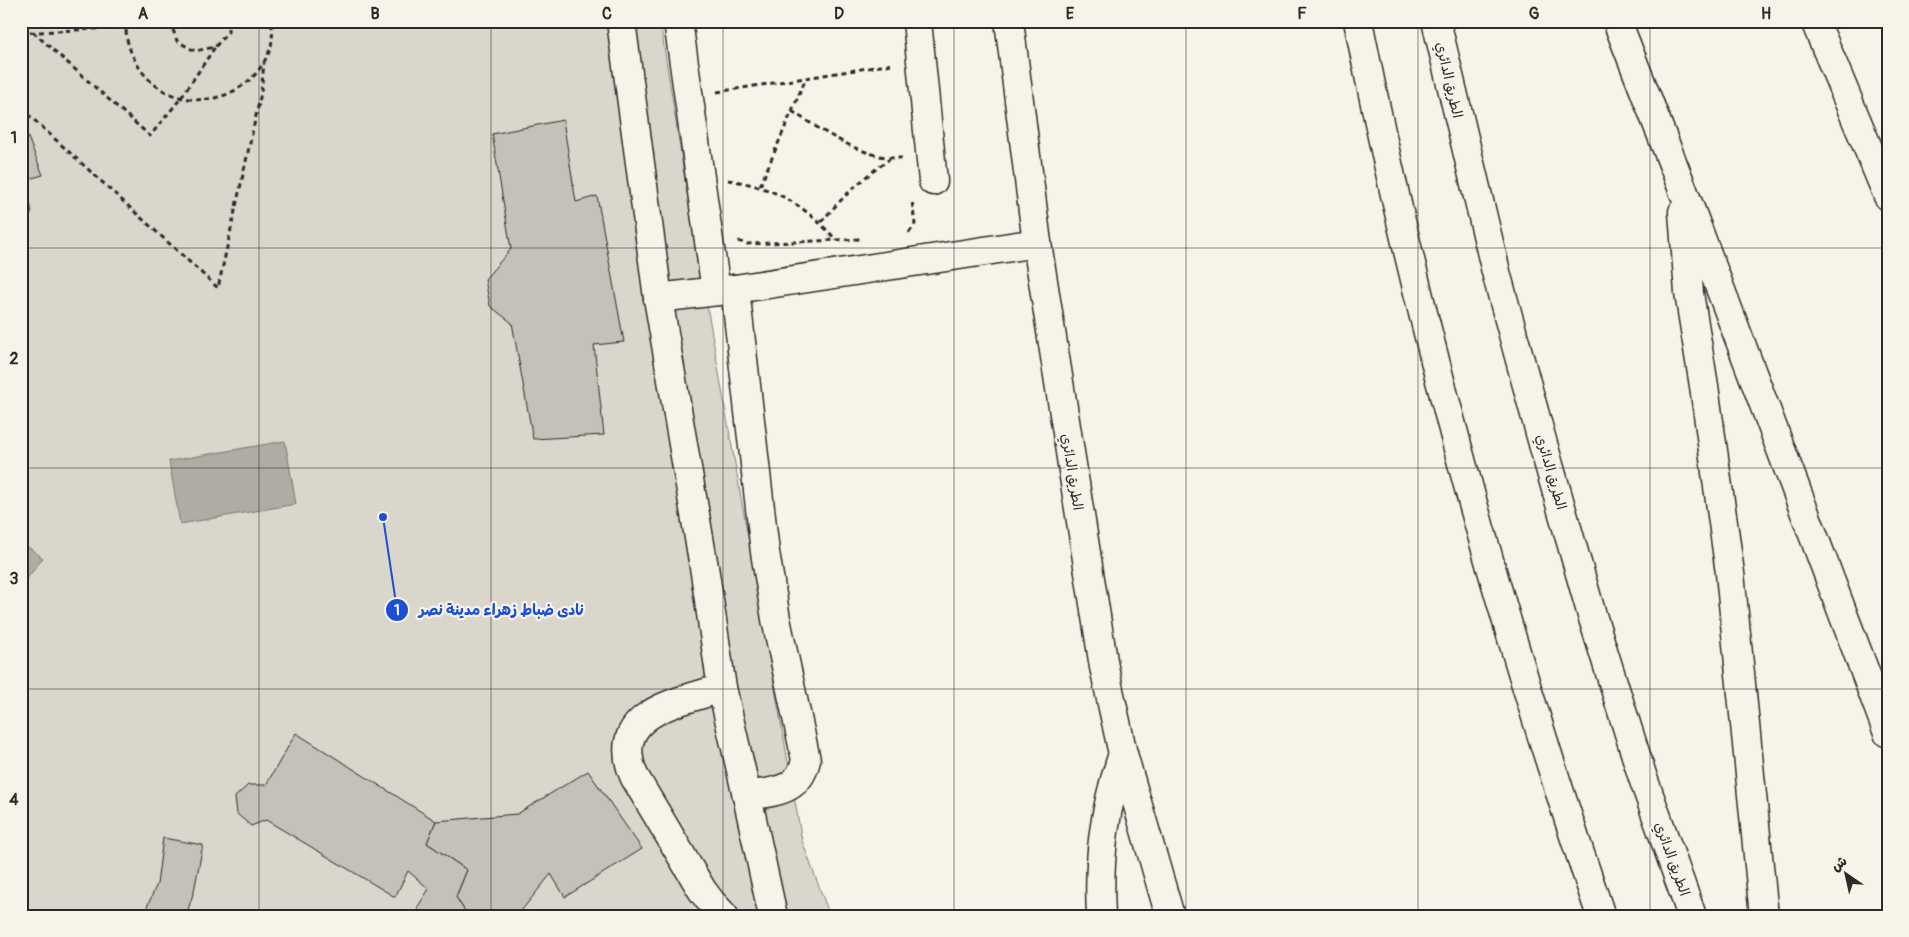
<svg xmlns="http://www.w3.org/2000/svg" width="1909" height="937" viewBox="0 0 1909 937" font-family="Pangolin,'Playpen Sans Arabic',sans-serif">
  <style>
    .green { fill: #dad6cc; stroke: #82807c }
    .water { fill: #afaca4; stroke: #7a7874 }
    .building { fill: #c4c1b9; stroke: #2b2b2b }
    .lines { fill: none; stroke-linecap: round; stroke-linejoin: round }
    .minor-casing { stroke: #2b2b2b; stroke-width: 31 }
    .highway-casing { stroke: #2b2b2b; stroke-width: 31 }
    .path { stroke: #2b2b2b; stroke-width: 3; stroke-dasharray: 5 4; stroke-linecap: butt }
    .minor { stroke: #f7f3e8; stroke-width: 28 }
    .highway { stroke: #f7f3e8; stroke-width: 28 }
    .grid { fill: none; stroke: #2b2b2b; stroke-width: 1; stroke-opacity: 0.55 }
    .labels { text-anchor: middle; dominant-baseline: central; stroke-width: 4.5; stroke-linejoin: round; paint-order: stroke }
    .street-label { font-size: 14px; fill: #2b2b2b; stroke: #f7f3e8 }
    .leader { fill: none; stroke: #1d4ed8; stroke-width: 2 }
    .callout-dot { fill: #1d4ed8; stroke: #f7f3e8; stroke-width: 2 }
    .mark-label { font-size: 15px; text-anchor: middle; font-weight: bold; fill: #fff }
    .callout-label { font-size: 15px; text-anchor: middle; font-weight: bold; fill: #1d4ed8; stroke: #f7f3e8; stroke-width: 4.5; stroke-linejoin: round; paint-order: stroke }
    .neatline { fill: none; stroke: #2b2b2b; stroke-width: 2 }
    .grid-label { font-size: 16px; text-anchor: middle; font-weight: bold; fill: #2b2b2b }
  </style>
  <rect width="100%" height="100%" fill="#f7f3e8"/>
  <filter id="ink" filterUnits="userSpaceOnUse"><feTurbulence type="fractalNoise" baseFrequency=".02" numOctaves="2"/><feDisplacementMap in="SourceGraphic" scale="10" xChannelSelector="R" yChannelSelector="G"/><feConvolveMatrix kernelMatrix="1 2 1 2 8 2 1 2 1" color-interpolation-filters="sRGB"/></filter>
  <g filter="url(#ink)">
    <polygon class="green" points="21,21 660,21 687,193 802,841 830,916 21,916"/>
    <g class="water">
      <polygon points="285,441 296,504 180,524 169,461"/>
      <polygon points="21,542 43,558 21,586"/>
    </g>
    <g class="building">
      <polygon points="563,120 576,202 597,196 624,342 594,345 604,435 533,439 512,323 490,306 485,279 511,249 492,134"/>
      <polygon points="23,125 43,175 25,180 32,212 21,233 21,126"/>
      <polygon points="296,733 436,821 427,843 467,870 456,897 468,916 422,916 417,908 429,889 408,871 395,897 266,820 251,826 237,814 235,797 248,785 266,785"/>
      <polygon points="588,771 642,849 565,897 551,874 517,916 468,916 456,897 467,870 427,843 436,821 517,814"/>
      <polygon points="163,838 203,845 194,891 186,916 143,916 157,884"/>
    </g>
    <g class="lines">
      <g class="minor-casing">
        <g id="minor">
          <polyline points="621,21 658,298 705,573 722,688 747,796 773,916"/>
          <polyline points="678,21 716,291"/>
          <polyline points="917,21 933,181"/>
          <path d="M 735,289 L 765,552 L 776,619 L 806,760 C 799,792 775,791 747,796"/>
          <polyline points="658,298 735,289 1037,243"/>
          <path d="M 722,688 C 677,703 608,712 634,776 L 702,890 L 711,902 L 724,916"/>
          <path d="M 1101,916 C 1098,857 1104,809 1123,754"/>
        </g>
      </g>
      <g class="highway-casing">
        <g id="highway">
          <polyline points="1009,21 1037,243 1104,667 1123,754 1170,916"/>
          <path d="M 1358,21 C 1418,324 1501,624 1601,916"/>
          <polyline points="1436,21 1497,276 1543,444 1591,612 1643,778 1692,916"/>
          <polyline points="1617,21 1680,182 1888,733"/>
          <polyline points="1815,21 1888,196"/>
          <polyline points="1683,212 1689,293 1704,386 1730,573 1764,916"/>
        </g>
      </g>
      <g class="path">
        <path d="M 127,21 C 124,35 129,50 136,62 C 161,109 225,112 258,71 C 264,63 271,51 272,40 C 273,35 272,27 271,21"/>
        <polyline points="170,21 177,41 195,51 215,47 228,32 228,21"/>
        <polyline points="33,32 150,136 181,98 215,47"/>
        <polyline points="21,33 113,28 170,21"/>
        <polyline points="717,92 893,64"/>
        <polyline points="21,108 218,288 261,93 264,63"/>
        <path d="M 792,111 C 822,131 865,160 902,158"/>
        <path d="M 728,180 C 775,187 805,205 836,240"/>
        <polyline points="760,186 806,78"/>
        <path d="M 821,222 C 842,198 863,177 890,159"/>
        <polyline points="909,233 915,224 912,201"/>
        <polyline points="738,241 747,244 861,239"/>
      </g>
      <use href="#minor" class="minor"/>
      <use href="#highway" class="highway"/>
    </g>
  </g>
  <path class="grid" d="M 259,21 L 259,916M 491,21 L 491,916M 723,21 L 723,916M 954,21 L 954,916M 1186,21 L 1186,916M 1418,21 L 1418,916M 1650,21 L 1650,916M 21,248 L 1888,248M 21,468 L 1888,468M 21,689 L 1888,689"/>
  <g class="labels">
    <g class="street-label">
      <text transform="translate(1449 80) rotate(77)">الطريق الدائري</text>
      <text transform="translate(1072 472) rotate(81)">الطريق الدائري</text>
      <text transform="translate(1551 472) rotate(74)">الطريق الدائري</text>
      <text transform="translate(1672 859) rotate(70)">الطريق الدائري</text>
    </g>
  </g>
  <path class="leader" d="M383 517L397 610"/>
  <g class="callout-dot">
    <circle cx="383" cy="517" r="5"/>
    <circle cx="397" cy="610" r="12"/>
  </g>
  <g class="mark-label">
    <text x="397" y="615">1</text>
  </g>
  <g class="callout-label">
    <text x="502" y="615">نادى ضباط زهراء مدينة نصر</text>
  </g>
  <rect width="1909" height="937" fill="none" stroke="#f7f3e8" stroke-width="55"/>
  <g transform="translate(1846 874) rotate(326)" stroke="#f7f3e8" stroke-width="4" paint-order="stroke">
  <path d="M0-4L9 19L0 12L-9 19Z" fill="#2b2b2b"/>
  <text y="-8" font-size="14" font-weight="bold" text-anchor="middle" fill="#2b2b2b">ش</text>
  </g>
  <rect x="28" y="28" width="1854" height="882" class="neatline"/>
  <g class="grid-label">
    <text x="143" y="19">A</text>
    <text x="375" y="19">B</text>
    <text x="607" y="19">C</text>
    <text x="839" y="19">D</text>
    <text x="1070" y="19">E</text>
    <text x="1302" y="19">F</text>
    <text x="1534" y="19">G</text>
    <text x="1766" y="19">H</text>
    <text x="14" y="143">1</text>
    <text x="14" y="364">2</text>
    <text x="14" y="584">3</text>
    <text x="14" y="805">4</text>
  </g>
</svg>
